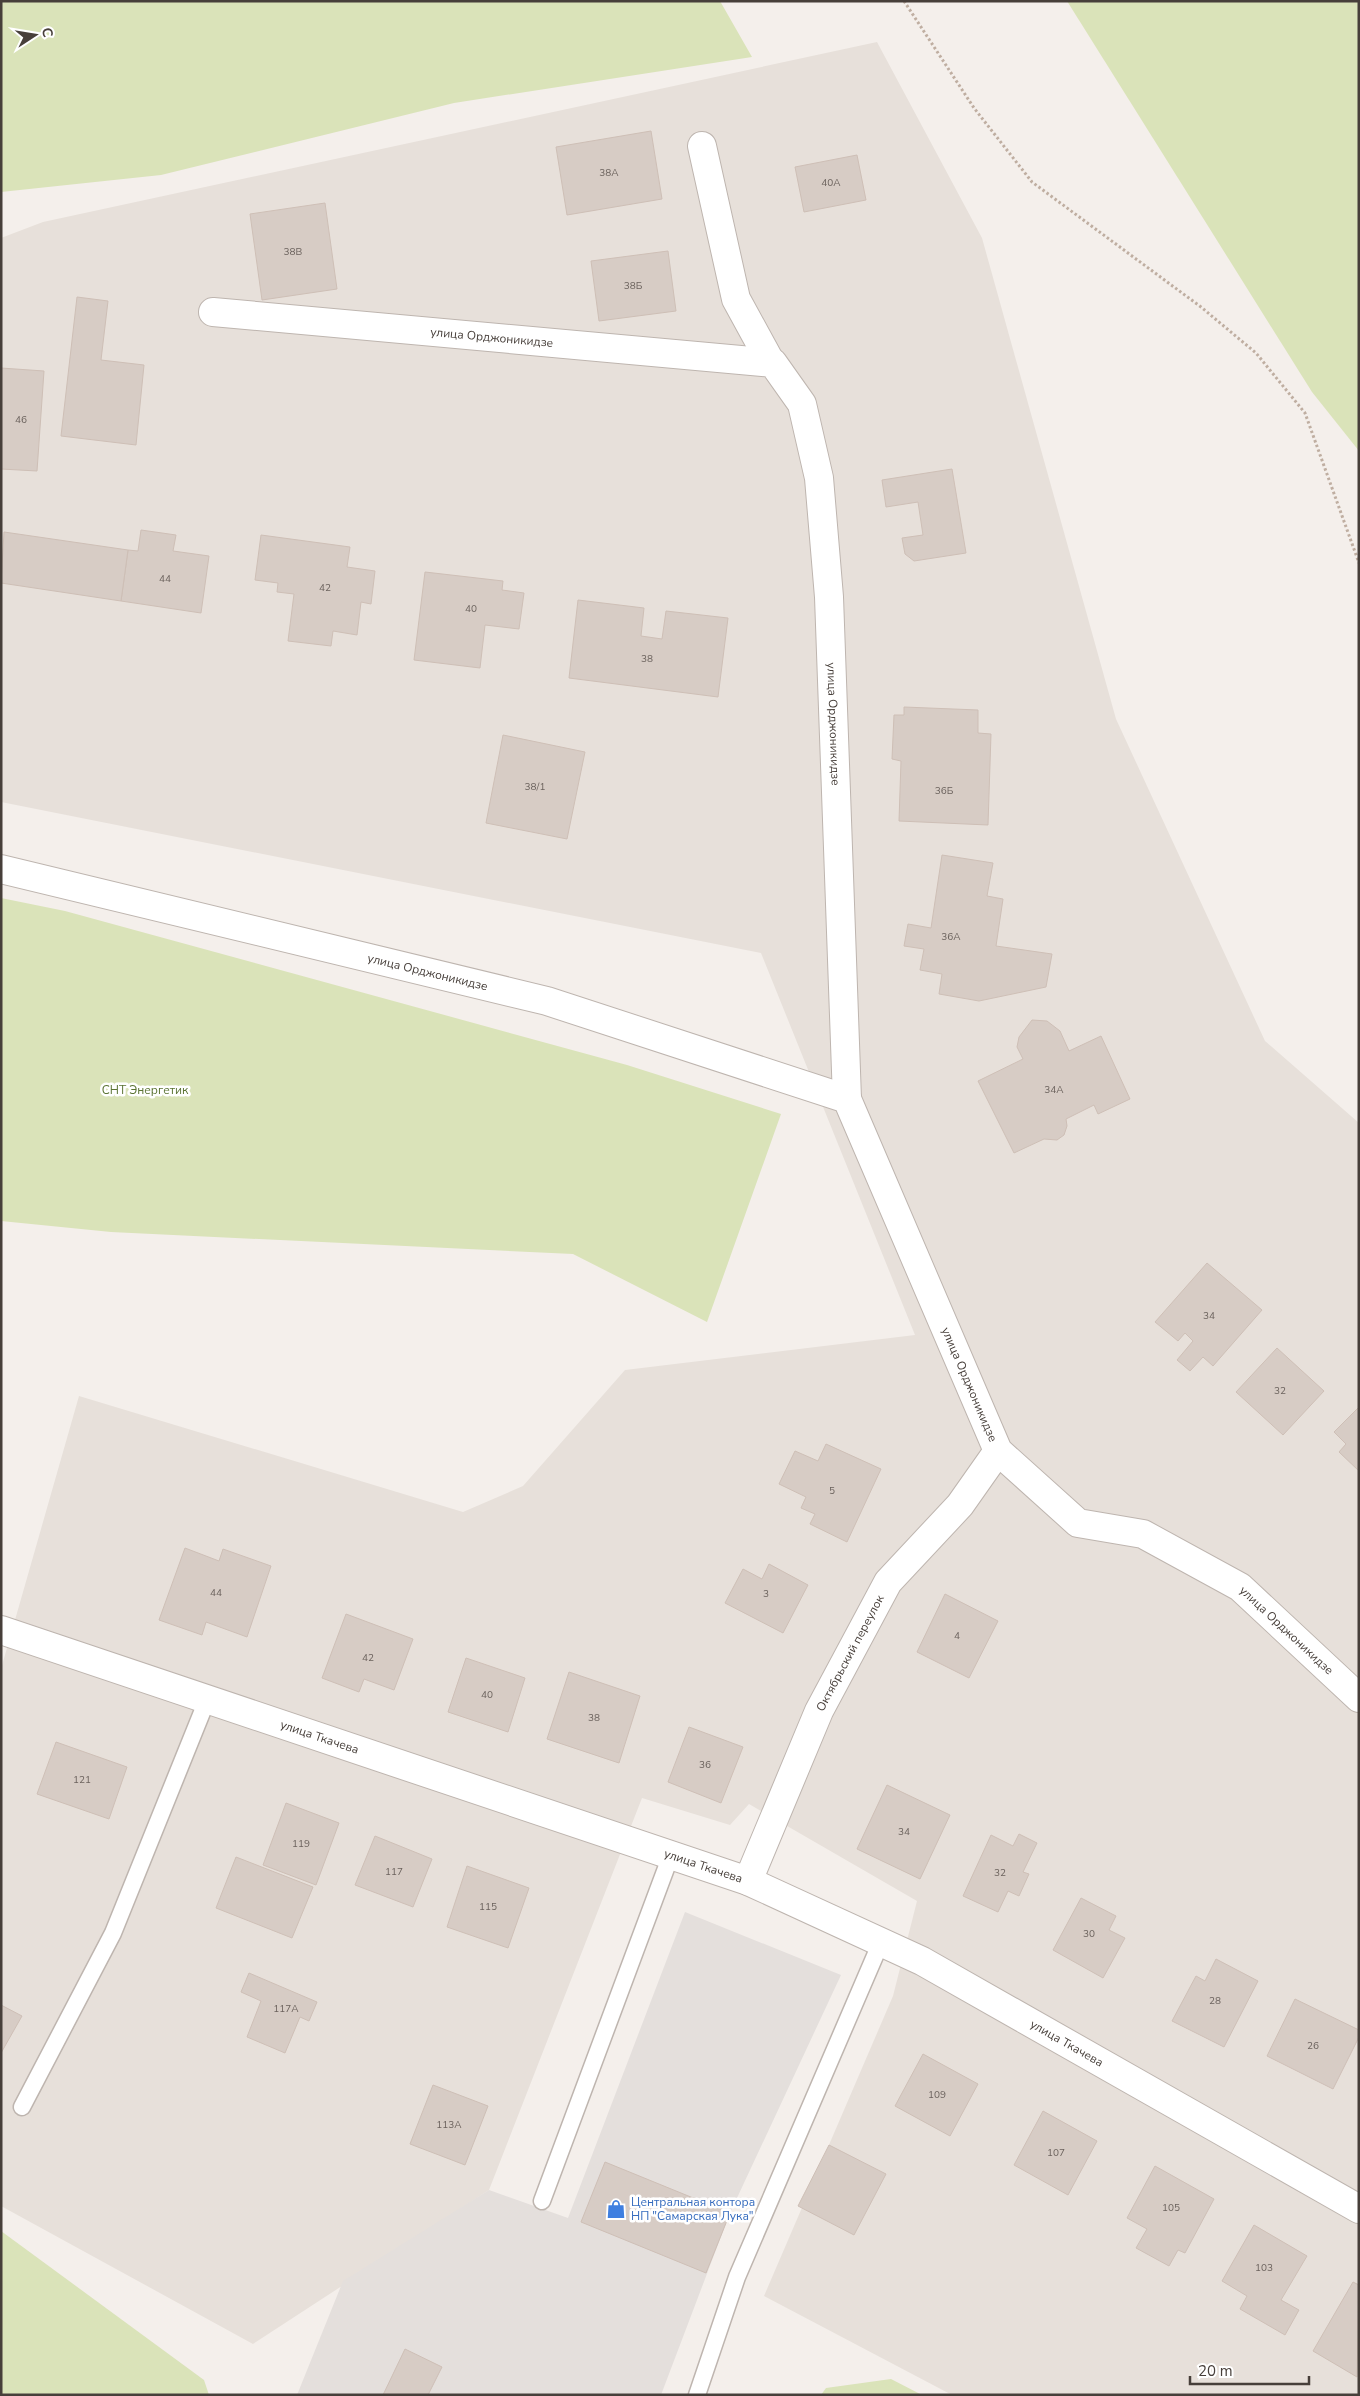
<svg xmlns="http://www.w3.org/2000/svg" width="1360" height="2396" viewBox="0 0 1360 2396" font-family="'Nunito Sans',sans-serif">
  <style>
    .residential { fill: #e7e0da }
    .industrial { fill: #e4dfdc }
    .green { fill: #dae3b9 }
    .building { fill: #d7ccc5; stroke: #cebfb6 }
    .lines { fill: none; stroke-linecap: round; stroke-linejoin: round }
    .service-casing { stroke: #beb5af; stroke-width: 19 }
    .minor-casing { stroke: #beb5af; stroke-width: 30 }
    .tertiary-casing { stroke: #beb5af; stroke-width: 30 }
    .path { stroke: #bfaea1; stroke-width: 3; stroke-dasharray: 2.5 2.5; stroke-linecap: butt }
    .service { stroke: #fff; stroke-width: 16 }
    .minor { stroke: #fff; stroke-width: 28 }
    .tertiary { stroke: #fff; stroke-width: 28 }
    .labels { text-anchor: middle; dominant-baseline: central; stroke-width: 5; stroke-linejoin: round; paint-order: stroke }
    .number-label { font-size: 10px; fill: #6b625d }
    .street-label { font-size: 12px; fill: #473f3a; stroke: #fff }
    .park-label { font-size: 12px; fill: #5a7333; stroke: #fff }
    .shop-label { font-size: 12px; fill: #366cbe; stroke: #fff; text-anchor: start }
  </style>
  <rect width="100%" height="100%" fill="#f4efeb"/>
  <polygon class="residential" points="877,42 982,238 1116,719 1265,1041 1359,1123 1359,2395 952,2395 764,2296 893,1996 917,1901 749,1804 730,1825 642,1798 489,2190 253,2344 1,2206 1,1669 79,1396 463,1512 523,1486 625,1370 915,1335 761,953 1,802 1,238 43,222"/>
  <polygon class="industrial" points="685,1912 841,1975 730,2213 661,2395 297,2395 343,2281 489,2190 568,2218"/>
  <g class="green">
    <polygon points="1,1 720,1 752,57 454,103 161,175 1,192"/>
    <polygon points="1067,1 1359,1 1359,451 1312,392"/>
    <polygon points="1,898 65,911 627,1065 781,1114 707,1322 573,1254 111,1232 1,1221"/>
    <polygon points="1,2231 204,2380 209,2395 1,2395"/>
    <polygon points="891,2379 922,2395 821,2395 826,2388"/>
  </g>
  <g class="building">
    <polygon points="651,131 662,199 567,215 556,147"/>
    <polygon points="857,155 866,200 804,212 795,167"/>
    <polygon points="325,203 337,289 262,300 250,214"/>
    <polygon points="668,251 676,311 599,321 591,261"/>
    <polygon points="77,297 108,301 101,360 144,365 136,445 61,436"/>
    <polygon points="1,368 44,371 37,471 1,469"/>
    <polygon points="952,469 966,553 914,561 905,554 902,538 923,535 918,502 886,507 882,480"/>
    <polygon points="141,530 176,535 173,551 209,556 201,613 121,601 128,550 138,551"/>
    <polygon points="4,532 128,550 121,601 1,583"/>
    <polygon points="261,535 350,547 347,567 375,571 371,604 361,602 357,635 333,631 331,646 288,641 294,594 277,592 278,583 255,580"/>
    <polygon points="425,572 503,581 502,590 524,593 519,629 485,625 480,668 414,660"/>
    <polygon points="578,600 644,608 641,636 662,639 666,611 728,618 718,697 569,678"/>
    <polygon points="904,707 978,710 978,733 991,734 988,825 899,821 901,761 892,759 894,715 904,715"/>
    <polygon points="503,735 585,752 567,839 486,823"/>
    <polygon points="942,855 993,863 987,896 1003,899 996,946 1052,954 1046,987 979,1001 939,994 942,974 920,970 924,949 904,946 908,924 931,928"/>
    <polygon points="1032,1020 1047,1021 1060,1031 1069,1051 1101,1036 1130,1099 1098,1114 1094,1105 1066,1119 1067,1126 1064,1135 1057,1140 1044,1139 1014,1153 978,1081 1023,1059 1017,1047 1019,1037"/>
    <polygon points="1207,1263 1262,1310 1213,1366 1203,1357 1190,1371 1177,1360 1193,1341 1185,1333 1178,1341 1155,1322"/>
    <polygon points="1277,1348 1324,1391 1283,1435 1236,1392"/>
    <polygon points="1359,1407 1359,1471 1339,1452 1346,1444 1334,1432"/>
    <polygon points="826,1444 881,1469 847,1542 810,1524 815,1514 801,1508 806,1497 779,1484 795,1451 818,1461"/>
    <polygon points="185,1548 219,1561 223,1549 271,1566 247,1637 206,1622 202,1635 159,1620"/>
    <polygon points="769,1564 808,1585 783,1633 725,1603 743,1569 762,1579"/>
    <polygon points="945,1594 998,1621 969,1678 917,1652"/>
    <polygon points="346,1614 413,1639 394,1690 364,1679 359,1692 322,1678"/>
    <polygon points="466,1658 525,1678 508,1732 448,1712"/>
    <polygon points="569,1672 640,1696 619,1763 547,1739"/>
    <polygon points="689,1727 743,1747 721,1803 668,1782"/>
    <polygon points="56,1742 127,1767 109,1819 37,1794"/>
    <polygon points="887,1785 950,1815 920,1879 857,1849"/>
    <polygon points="286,1803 339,1823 316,1885 263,1865"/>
    <polygon points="1019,1834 1037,1843 1023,1872 1029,1874 1019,1896 1008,1891 998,1912 963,1896 991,1835 1013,1846"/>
    <polygon points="375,1836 432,1859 413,1907 355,1885"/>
    <polygon points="236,1857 313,1887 292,1938 216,1908"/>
    <polygon points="467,1866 529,1888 508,1948 447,1927"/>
    <polygon points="1081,1898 1116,1916 1109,1930 1125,1938 1103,1978 1053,1950"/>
    <polygon points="1216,1959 1258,1981 1224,2047 1172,2021 1196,1976 1205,1981"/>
    <polygon points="249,1973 317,2002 309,2021 300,2017 285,2053 247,2037 261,2001 241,1992"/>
    <polygon points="1295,1999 1359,2030 1359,2037 1333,2089 1267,2056"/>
    <polygon points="1,2005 22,2016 1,2053"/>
    <polygon points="923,2054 978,2084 950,2136 895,2106"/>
    <polygon points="433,2085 488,2106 465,2165 410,2144"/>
    <polygon points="1043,2111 1097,2141 1068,2195 1014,2165"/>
    <polygon points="829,2145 886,2174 854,2235 798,2206"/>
    <polygon points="605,2162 730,2213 706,2273 581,2222"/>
    <polygon points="1155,2166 1214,2199 1185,2253 1178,2250 1169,2266 1136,2248 1147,2229 1127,2218"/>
    <polygon points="1254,2225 1307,2256 1281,2300 1299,2310 1285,2335 1240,2309 1247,2296 1222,2281"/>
    <polygon points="1353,2282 1359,2285 1357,2377 1313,2351"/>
    <polygon points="405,2349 442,2367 428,2395 383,2395"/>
  </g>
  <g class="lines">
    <g class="service-casing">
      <g id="service">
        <polyline points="22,2107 113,1933 207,1700"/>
        <polyline points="542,2201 671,1855"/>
        <polyline points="697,2395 737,2277 881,1942"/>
      </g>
    </g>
    <g class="minor-casing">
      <g id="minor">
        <polyline points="702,146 736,299 771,363"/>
        <path id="s1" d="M 213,312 L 773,363 L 802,404 L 819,478 L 829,597 L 847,1099"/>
        <path id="s2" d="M 1,869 L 547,1001 L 847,1099 L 998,1451 L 1078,1523 L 1143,1534 L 1240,1587 L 1359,1698"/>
        <path id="s3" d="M 748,1881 L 819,1711 L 888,1582 L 960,1505 L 998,1451"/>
      </g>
    </g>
    <g class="tertiary-casing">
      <g id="tertiary">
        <path id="s4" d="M 1,1630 L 748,1881 L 922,1961 L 1359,2209"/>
      </g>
    </g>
    <polyline class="path" points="904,1 974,108 1032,182 1201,307 1256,353 1305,413 1359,563"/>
    <use href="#service" class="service"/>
    <use href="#minor" class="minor"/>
    <use href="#tertiary" class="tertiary"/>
  </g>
  <defs>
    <g id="shop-bare" transform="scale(1.5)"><path d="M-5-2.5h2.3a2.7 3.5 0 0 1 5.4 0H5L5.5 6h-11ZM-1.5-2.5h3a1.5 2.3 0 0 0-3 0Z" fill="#3f7fe0" stroke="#fff" stroke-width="2.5" paint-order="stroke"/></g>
  </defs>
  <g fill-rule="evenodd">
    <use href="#shop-bare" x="616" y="2209"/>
  </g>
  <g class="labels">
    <g class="number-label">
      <text x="609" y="173">38А</text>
      <text x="831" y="183">40А</text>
      <text x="293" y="252">38В</text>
      <text x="633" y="286">38Б</text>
      <text x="21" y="420">46</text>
      <text x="165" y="579">44</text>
      <text x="325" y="588">42</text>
      <text x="471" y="609">40</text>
      <text x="647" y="659">38</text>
      <text x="535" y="787">38/1</text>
      <text x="944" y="791">36Б</text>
      <text x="951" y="937">36А</text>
      <text x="1054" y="1090">34А</text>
      <text x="1209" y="1316">34</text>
      <text x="1280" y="1391">32</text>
      <text x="832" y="1491">5</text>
      <text x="216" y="1593">44</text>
      <text x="766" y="1594">3</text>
      <text x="957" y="1636">4</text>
      <text x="368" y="1658">42</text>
      <text x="487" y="1695">40</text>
      <text x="594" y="1718">38</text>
      <text x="705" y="1765">36</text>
      <text x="82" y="1780">121</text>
      <text x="904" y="1832">34</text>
      <text x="301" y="1844">119</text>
      <text x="394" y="1872">117</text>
      <text x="1000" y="1873">32</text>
      <text x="488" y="1907">115</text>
      <text x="1089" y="1934">30</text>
      <text x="1215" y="2001">28</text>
      <text x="286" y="2009">117А</text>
      <text x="1313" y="2046">26</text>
      <text x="937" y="2095">109</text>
      <text x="449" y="2125">113А</text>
      <text x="1056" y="2153">107</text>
      <text x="1171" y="2208">105</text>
      <text x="1264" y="2268">103</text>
    </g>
    <g class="street-label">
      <text stroke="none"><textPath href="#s1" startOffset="280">улица Орджоникидзе</textPath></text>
      <text stroke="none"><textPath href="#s1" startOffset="935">улица Орджоникидзе</textPath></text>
      <text stroke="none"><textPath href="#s2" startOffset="439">улица Орджоникидзе</textPath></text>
      <text stroke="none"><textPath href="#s2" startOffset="1188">улица Орджоникидзе</textPath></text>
      <text stroke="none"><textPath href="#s2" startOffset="1608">улица Орджоникидзе</textPath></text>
      <text stroke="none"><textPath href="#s3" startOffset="250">Октябрьский переулок</textPath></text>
      <text stroke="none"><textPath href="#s4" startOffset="336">улица Ткачева</textPath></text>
      <text stroke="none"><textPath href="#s4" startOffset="741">улица Ткачева</textPath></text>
      <text stroke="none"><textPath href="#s4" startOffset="1146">улица Ткачева</textPath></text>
    </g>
    <g class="park-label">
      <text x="145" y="1090">СНТ Энергетик</text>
    </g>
    <g class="shop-label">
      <text x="631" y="2202">Центральная контора<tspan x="631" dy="14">НП "Самарская Лука"</tspan></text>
    </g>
  </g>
  <rect width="1360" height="2396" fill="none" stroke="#473f3a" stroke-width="5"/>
  <g transform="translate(35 35) rotate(78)" stroke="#ffffff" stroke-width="4" paint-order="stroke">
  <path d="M0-4L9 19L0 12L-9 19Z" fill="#473f3a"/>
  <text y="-8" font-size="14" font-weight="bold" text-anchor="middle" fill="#473f3a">С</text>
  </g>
  <path d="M1190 2376v8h119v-8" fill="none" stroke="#473f3a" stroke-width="2.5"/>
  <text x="1198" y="2376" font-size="15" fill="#473f3a" stroke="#ffffff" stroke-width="4" paint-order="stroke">20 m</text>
</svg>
